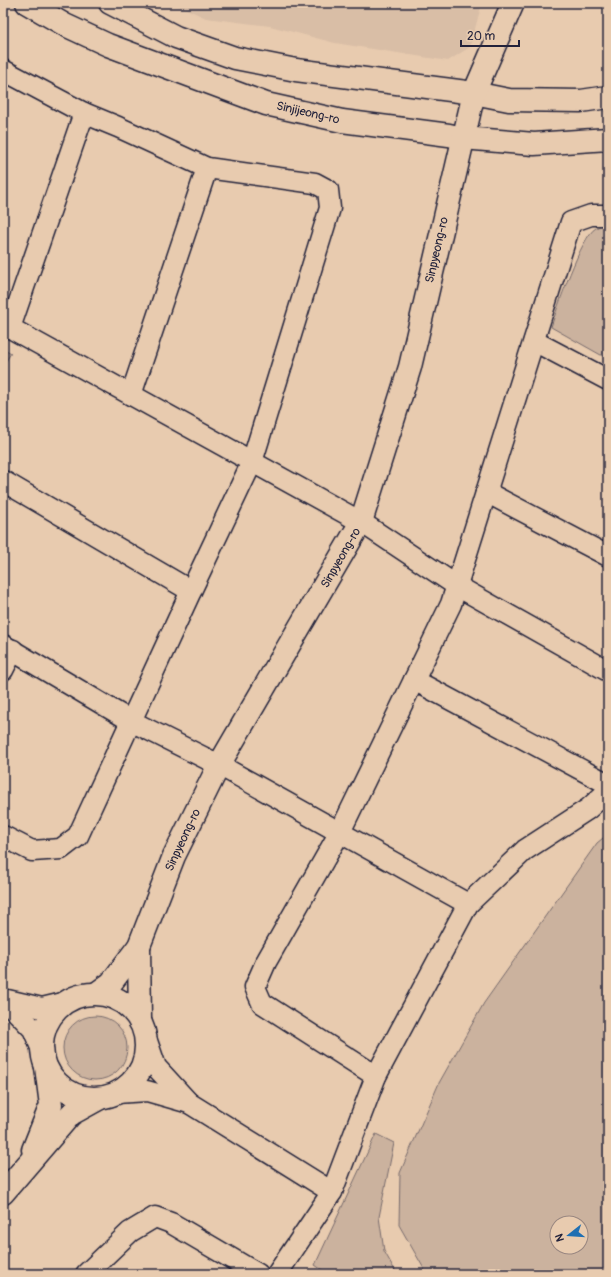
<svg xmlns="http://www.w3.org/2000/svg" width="611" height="1277" viewBox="0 0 611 1277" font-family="Pangolin,sans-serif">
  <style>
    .built { fill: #d9bea6 }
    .green { fill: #cbb29e; stroke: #766a6c; fill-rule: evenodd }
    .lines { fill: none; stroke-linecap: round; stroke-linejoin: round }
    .street-casing { stroke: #22223b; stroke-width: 23 }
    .secondary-casing { stroke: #22223b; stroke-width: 25 }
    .street { stroke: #e8cbaf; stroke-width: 20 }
    .secondary { stroke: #e8cbaf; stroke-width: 22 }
    .labels { text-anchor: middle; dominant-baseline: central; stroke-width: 3; stroke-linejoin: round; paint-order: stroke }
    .street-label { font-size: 12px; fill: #22223b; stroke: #e8cbaf }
  </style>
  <rect width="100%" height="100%" fill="#e8cbaf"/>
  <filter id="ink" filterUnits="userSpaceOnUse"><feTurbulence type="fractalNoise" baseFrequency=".025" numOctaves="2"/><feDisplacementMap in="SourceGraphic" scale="8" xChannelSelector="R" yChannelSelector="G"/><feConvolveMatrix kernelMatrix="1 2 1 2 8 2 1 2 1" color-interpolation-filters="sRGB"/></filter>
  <g filter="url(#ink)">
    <polygon class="built" points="173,3 482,3 470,47 448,61 335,43 270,26 206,18"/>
    <g class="green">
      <path d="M 608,224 L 608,359 L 551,327 C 557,309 581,236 596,228 C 599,226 604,225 608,224 Z"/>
      <polygon points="3,348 11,353 3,366"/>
      <path d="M 608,834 L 608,1274 L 427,1274 L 399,1225 L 400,1173 L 439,1083 L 484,1003 L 597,843 ZM 557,1223 L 581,1223 L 581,1247 L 557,1247 Z"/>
      <circle cx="95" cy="1048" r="32"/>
      <polygon points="376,1134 394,1143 379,1217 384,1251 397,1274 328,1274 315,1265"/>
    </g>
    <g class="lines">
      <g class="street-casing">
        <g id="street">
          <polyline points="3,70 84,113 118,127 207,168 315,183 328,190 330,208 252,462 191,591 78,836 61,849 32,851 3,836"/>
          <polyline points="3,324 361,522 457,586 608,671"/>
          <polyline points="10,328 84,113"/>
          <polyline points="534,341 608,380"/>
          <polyline points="131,395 207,168"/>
          <polyline points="3,481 191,591"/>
          <polyline points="486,492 608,556"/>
          <polyline points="3,645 131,721 219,765 468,904"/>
          <polyline points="3,670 13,650"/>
          <polyline points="414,680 608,784"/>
          <polyline points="3,999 42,1008 63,1003"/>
          <polyline points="5,1000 33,1029 42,1050"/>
          <polyline points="146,1038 156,1067 189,1103"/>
          <polyline points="376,1076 262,1003 255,987 266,962 340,832 451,604 571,222 591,215 608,215"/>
          <polyline points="116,1093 147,1091 189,1103 332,1192"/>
          <polyline points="86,1274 130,1232 155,1217 171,1223 258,1274"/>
          <polyline points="277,1274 332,1192 376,1076 468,904 525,850 588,809 608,791"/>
        </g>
      </g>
      <g class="secondary-casing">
        <g id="secondary">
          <polyline points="27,3 65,25 108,45 266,104 342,121 449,135 463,138 534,144 608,139"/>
          <polyline points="110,3 176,37 235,58 296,70 474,93 509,100 581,101 608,97"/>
          <polyline points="139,946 140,1021"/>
          <polyline points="97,993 111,983 139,946 174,856 219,765 361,522 410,367 474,93 513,3"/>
          <circle cx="94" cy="1046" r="52"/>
          <polyline points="33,1150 51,1105 46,1067"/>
          <polyline points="3,1193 71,1114 100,1098"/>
        </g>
      </g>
      <use href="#street" class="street"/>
      <use href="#secondary" class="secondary"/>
    </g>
  </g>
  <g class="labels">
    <g class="street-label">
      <text transform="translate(308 113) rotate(13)">Sinjijeong-ro</text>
      <text transform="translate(437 250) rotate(-77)">Sinpyeong-ro</text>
      <text transform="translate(341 558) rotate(-60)">Sinpyeong-ro</text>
      <text transform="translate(183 840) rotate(-65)">Sinpyeong-ro</text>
    </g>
  </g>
  <rect width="611" height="1277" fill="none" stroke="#e8cbaf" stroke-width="16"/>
  <rect x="8" y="8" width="595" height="1261" fill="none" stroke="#22223b" stroke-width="1.5" filter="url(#ink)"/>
  <g transform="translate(569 1235) rotate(253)"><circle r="19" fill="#e8cbaf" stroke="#998781"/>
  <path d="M0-3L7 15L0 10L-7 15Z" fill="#1f6fb2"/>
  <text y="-6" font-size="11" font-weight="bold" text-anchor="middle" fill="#22223b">N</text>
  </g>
  <path d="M461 40v6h58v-6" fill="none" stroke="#22223b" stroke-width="2"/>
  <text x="467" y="40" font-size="12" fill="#22223b" stroke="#e8cbaf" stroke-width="3" paint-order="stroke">20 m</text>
</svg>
